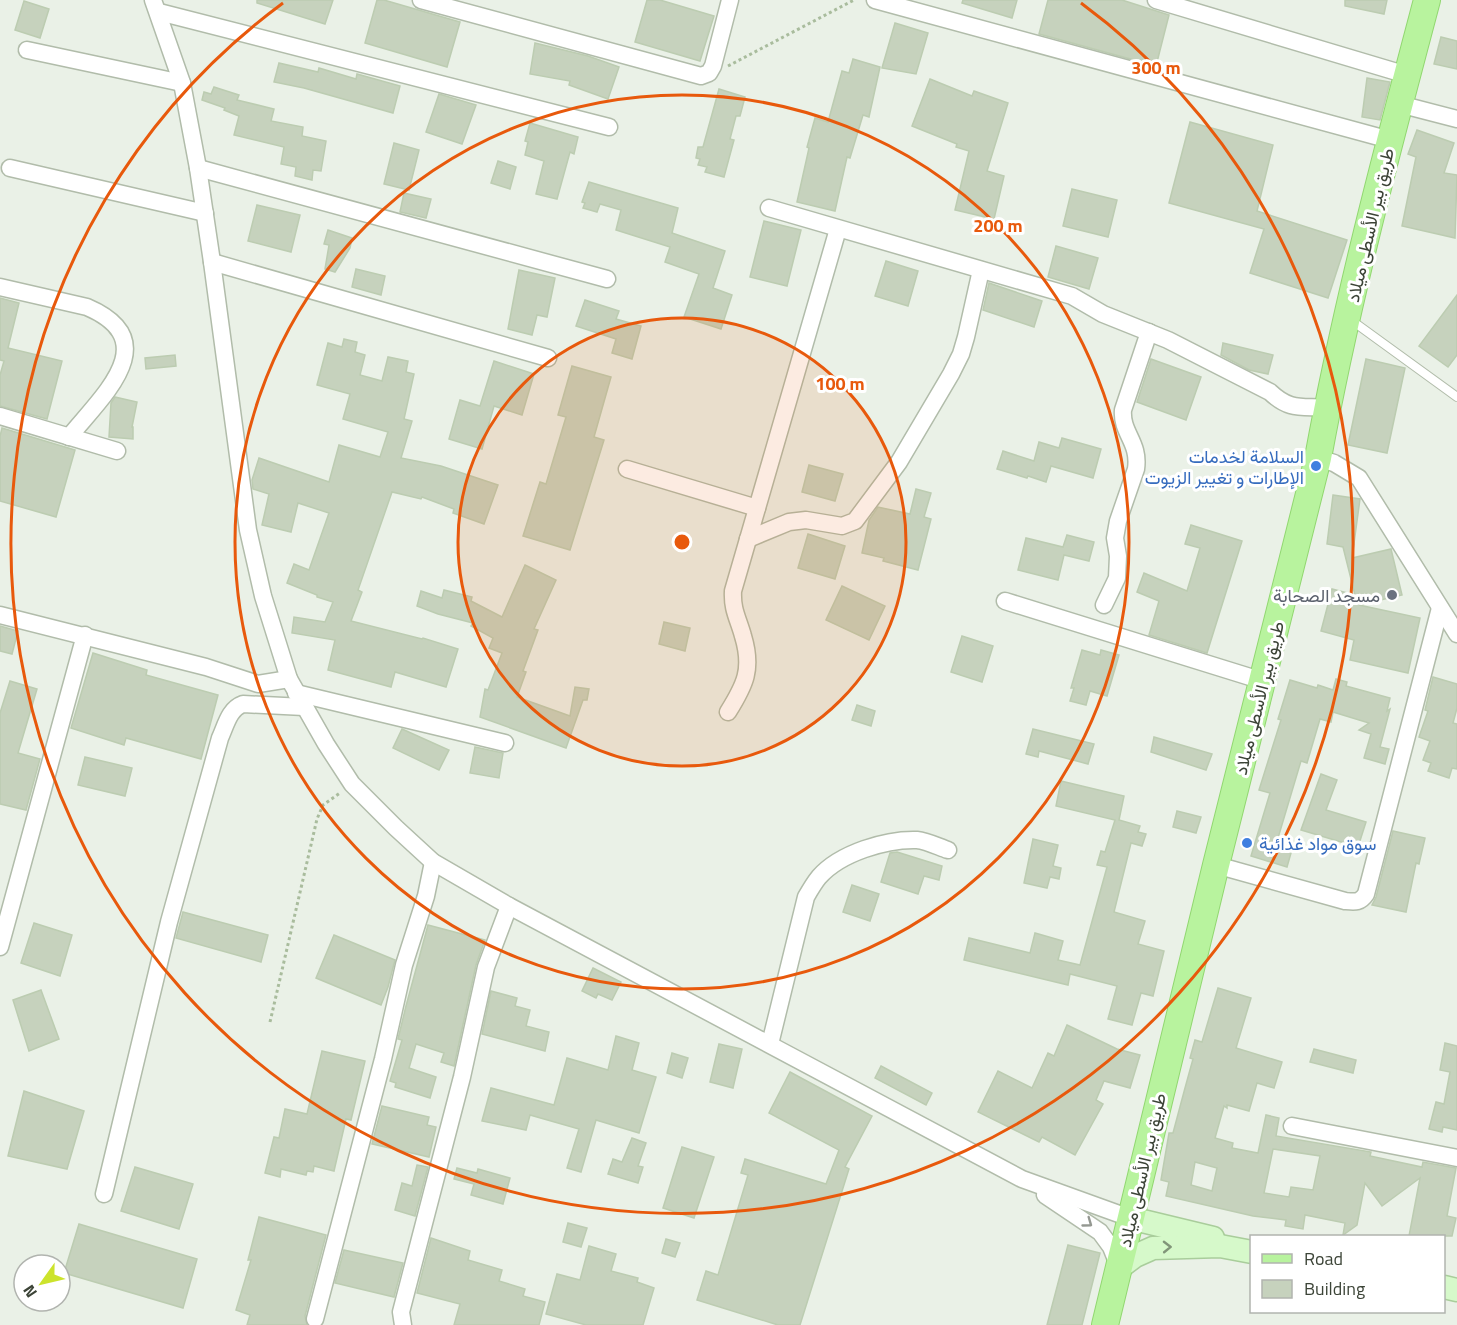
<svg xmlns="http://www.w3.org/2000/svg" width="1457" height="1325" viewBox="0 0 1457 1325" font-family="'Titillium Web',Vazirmatn,sans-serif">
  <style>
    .building { fill: #c6d2bd; stroke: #bcccb1; stroke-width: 1.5; fill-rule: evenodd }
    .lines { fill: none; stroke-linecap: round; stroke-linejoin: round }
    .service-casing { stroke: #b1bcaa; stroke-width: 10 }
    .minor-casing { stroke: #b1bcaa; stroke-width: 19 }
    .secondary-casing { stroke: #a9cd9b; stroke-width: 25 }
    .primary-casing { stroke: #91d770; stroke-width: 28 }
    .path { stroke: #a9bc9d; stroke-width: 3; stroke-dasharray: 3 3; stroke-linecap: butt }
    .service { stroke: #fff; stroke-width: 8 }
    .minor { stroke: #fff; stroke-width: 16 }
    .secondary { stroke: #d6f9ca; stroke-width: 22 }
    .primary { stroke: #b8f39e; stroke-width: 26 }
    .oneway { stroke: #949891 }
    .oneway2 { stroke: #819579 }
    .ring { fill: none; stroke: #e8590c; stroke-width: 3 }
    .shop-dot { fill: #3f7fe0; stroke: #fff; stroke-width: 2 }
    .worship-dot { fill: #6b7280; stroke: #fff; stroke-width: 2 }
    .labels { text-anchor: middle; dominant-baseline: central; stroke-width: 6; stroke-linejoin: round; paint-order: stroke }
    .street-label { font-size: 18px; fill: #3c4437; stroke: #fff }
    .shop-label { font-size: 18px; fill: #366cbe; stroke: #fff; text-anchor: end }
    .worship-label { font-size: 18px; fill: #5b616d; stroke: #fff; text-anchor: end }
    .centre { fill: #e8590c; stroke: #fff; stroke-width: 3 }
    .ring-label { font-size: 18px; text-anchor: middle; font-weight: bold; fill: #e8590c; stroke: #fff; stroke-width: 6; stroke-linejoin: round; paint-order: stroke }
  </style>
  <rect width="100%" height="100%" fill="#eaf1e7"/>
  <g class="building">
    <polygon points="257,0 333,0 325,24 257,3"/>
    <polygon points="377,0 384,0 460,22 447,67 365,43"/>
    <polygon points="647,0 660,0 714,16 700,61 635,42"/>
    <polygon points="963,0 1017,0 1012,18 962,3"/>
    <polygon points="1048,0 1122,0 1169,15 1156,66 1039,34"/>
    <polygon points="1345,0 1387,0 1384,14 1345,6"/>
    <polygon points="24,1 49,9 40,38 15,30"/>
    <polygon points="895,23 928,33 916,74 882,68"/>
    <polygon points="1441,37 1457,41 1457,69 1434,64"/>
    <polygon points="535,43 588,56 619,67 608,99 569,85 570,81 530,74"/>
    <polygon points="853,59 880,67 869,117 863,115 850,158 847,157 835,211 797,202 809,148 807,147 815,118 828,122 842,71 849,73"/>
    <polygon points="279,63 318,72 319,68 356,79 357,74 400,86 393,113 304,88 274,82"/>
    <polygon points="1367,78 1390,82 1380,120 1362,117"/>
    <polygon points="930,79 972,96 974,91 1008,103 987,171 1004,176 994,219 955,210 969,151 956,147 957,144 912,126"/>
    <polygon points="214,87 239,95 237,100 274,109 271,121 303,127 302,136 326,141 321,171 313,170 312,180 295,176 296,167 281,164 284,147 234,135 239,116 224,110 225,108 202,100 204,92 211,94"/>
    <polygon points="719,89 745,97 740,116 736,116 730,139 734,140 724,177 705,172 707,167 698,165 700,159 696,158 698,147 703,147"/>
    <polygon points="439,94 476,105 462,144 426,132"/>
    <polygon points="1190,122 1273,145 1257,211 1347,240 1328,298 1250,273 1264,229 1169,203"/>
    <polygon points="530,123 578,137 574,154 570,152 557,199 536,194 544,161 525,155 528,142 525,141"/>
    <polygon points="1417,130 1454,143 1444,173 1457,175 1455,238 1402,226 1416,157 1408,154"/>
    <polygon points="394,143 419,150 409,190 384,184"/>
    <polygon points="498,161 516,167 510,189 491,183"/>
    <polygon points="589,182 678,208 672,233 725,251 713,288 732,295 721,329 684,317 699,274 665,262 670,247 616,230 621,210 600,204 597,212 583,208 585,203 582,202"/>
    <polygon points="1072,189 1117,200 1108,237 1063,226"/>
    <polygon points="404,193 431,199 426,218 400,212"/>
    <polygon points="257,205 300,215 291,252 248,241"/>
    <polygon points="764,221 801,230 787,286 750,277"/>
    <polygon points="328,230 352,238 350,248 335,272 325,269 329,245 324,244"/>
    <polygon points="1056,246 1098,258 1089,289 1048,277"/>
    <polygon points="886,261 918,271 908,306 875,296"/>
    <polygon points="356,269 385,276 381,295 352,287"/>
    <polygon points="519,270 555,278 547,317 537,315 532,335 508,329"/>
    <polygon points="989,283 1042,301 1034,327 983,310"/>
    <polygon points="1457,295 1457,355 1448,367 1419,346"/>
    <polygon points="0,298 19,303 8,348 62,361 47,419 0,406 0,375 4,361 0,360"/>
    <polygon points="585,300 619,311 616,319 641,326 632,359 612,353 616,339 576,326"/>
    <polygon points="344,339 357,342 355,352 365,355 360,375 382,381 388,357 408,361 406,372 414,374 404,419 412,421 401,458 441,466 498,485 484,524 453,513 454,509 422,497 421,499 392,492 358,590 362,592 351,621 422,639 423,638 458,649 446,687 395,672 391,687 328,670 335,640 292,633 294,617 325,622 333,602 317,597 317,595 287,583 294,564 309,570 329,513 298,503 291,532 262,525 269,494 253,489 252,480 259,458 329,482 339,445 380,457 388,432 343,419 350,394 317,385 328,343 342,347"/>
    <polygon points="1223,343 1273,355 1268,374 1249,370 1221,355"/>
    <polygon points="175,355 176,366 146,369 145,358"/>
    <polygon points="1151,359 1201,377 1186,420 1137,402"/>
    <polygon points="1366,359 1405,368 1387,453 1348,445"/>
    <polygon points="494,361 534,374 522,415 494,406 482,449 449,439 460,400 480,406"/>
    <polygon points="572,366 611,377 594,437 604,440 570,550 523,536 540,482 546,484 566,417 558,415"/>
    <polygon points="115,397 137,402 132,427 133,427 133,439 109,437 111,403"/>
    <polygon points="2,428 75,450 56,517 0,501 0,436"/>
    <polygon points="1062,438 1101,449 1093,478 1051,466 1046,482 1028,476 1027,478 997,469 1003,451 1034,461 1039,442 1059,448"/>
    <polygon points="809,465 843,474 835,501 802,492"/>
    <polygon points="916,489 931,493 924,517 931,519 918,570 883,561 884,558 862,553 869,520 878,507 910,514"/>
    <polygon points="1333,495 1360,499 1352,558 1391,549 1402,595 1359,605 1420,618 1408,673 1350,660 1354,640 1321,631 1332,589 1355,595 1343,547 1327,544"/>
    <polygon points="1191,525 1242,541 1207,653 1149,635 1159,601 1137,592 1144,573 1187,591 1200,548 1185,544"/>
    <polygon points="808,534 845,546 835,579 798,568"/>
    <polygon points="1067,535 1094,542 1089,561 1064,555 1058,580 1018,570 1026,538 1063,547"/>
    <polygon points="525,565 556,580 534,629 538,630 523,671 526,672 517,697 570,716 575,687 589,689 587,700 583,700 566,748 480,717 485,689 488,690 502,653 489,648 493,638 471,626 473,623 438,614 417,606 421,591 442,598 444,590 472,597 471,601 502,617"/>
    <polygon points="842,586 885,606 869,640 826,620"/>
    <polygon points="664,622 690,628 685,651 659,644"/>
    <polygon points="0,626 18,631 12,654 0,651"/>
    <polygon points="962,636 993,646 982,682 951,672"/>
    <polygon points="1082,650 1100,655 1101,650 1119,655 1107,696 1090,691 1086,705 1070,701 1074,688 1071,688"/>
    <polygon points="93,653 147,670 146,675 218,695 201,759 126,738 124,745 71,728"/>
    <polygon points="1433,677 1457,684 1457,708 1453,723 1457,724 1457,769 1452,768 1449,778 1428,771 1431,763 1423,760 1430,741 1419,737 1428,711 1425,710"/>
    <polygon points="1336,679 1347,682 1346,686 1390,698 1387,711 1390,709 1380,747 1389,749 1385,764 1364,758 1371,734 1359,730 1369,723 1333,712 1331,722 1320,719 1307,763 1301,761 1275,848 1291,853 1287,867 1251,856 1270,793 1259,790 1281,720 1278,719 1290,680 1317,688 1318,685 1333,690"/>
    <polygon points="10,681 37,689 18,753 40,759 26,810 0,804 0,713"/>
    <polygon points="857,705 875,711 871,726 852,720"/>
    <polygon points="402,729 449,750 439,770 393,748"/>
    <polygon points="1033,729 1094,744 1088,764 1039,751 1038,757 1026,754"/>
    <polygon points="1154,737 1212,754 1206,770 1151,752"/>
    <polygon points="475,747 503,753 499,778 470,773"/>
    <polygon points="85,757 132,768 125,796 78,785"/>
    <polygon points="1321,774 1337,780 1326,810 1366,822 1358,847 1301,830"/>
    <polygon points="1061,781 1124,796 1119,820 1140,826 1138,832 1146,834 1142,846 1131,843 1114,912 1145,921 1138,944 1164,951 1153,996 1141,993 1132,1025 1108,1019 1117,986 1070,974 1068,985 964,960 969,938 1030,953 1035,933 1063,941 1058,960 1080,965 1107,867 1097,865 1101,851 1105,852 1115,820 1056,806"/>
    <polygon points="1177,811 1201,817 1196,833 1173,827"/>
    <polygon points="1393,831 1425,838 1419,864 1416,863 1406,912 1372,905 1376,897"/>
    <polygon points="1033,839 1058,845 1053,866 1061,868 1059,879 1050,877 1047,888 1024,883"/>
    <polygon points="897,852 942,866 939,880 924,876 918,894 881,882 890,853"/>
    <polygon points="852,885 879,894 870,921 843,912"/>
    <polygon points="183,912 268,935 261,962 176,938"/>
    <polygon points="34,923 72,935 60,976 21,963"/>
    <polygon points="428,925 485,940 476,965 454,1066 441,1062 444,1053 416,1044 409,1068 436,1077 430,1098 395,1087 396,1083 390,1081 402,1040 398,1039 406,1006"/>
    <polygon points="334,935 395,960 388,987 381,1005 316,978"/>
    <polygon points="593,968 621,982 612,1000 598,994 596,998 582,991"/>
    <path d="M 1218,988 L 1251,998 L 1236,1048 L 1282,1062 L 1274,1088 L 1257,1083 L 1249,1111 L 1227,1105 L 1227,1108 L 1224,1106 L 1215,1138 L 1233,1143 L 1232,1148 L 1258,1153 L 1266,1115 L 1279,1118 L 1276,1136 L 1371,1152 L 1370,1156 L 1422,1167 L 1423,1162 L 1456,1168 L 1447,1216 L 1456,1218 L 1452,1236 L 1409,1236 L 1420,1178 L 1382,1206 L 1365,1183 L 1357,1225 L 1343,1235 L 1345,1223 L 1305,1215 L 1303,1229 L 1285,1226 L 1286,1220 L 1253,1216 L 1166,1196 L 1169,1182 L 1161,1180 L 1169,1133 L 1173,1133 L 1185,1088 L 1193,1059 L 1190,1058 L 1195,1040 L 1202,1042 ZM 1273,1149 L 1320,1156 L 1313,1190 L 1291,1187 L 1289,1197 L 1264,1193 ZM 1195,1162 L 1217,1168 L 1212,1191 L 1191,1185 Z"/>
    <polygon points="41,990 59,1039 29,1051 13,1000"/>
    <polygon points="491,991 517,998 515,1006 530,1010 526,1026 549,1032 545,1051 482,1034"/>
    <polygon points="1067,1025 1117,1049 1140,1055 1130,1088 1104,1081 1096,1100 1103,1104 1075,1155 1042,1137 1039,1142 978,1112 998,1071 1032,1088 1048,1053 1054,1056"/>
    <polygon points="616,1036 639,1043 632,1070 656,1077 639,1133 596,1120 581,1172 567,1168 579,1129 530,1115 526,1130 482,1121 491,1088 554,1105 567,1058 608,1070"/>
    <polygon points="1445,1043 1457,1046 1457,1130 1443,1127 1442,1132 1429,1129 1436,1102 1444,1104 1450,1072 1440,1070"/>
    <polygon points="719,1044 742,1049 733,1088 710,1082"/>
    <polygon points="1314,1049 1356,1060 1353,1073 1310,1062"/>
    <polygon points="322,1051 365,1061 351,1120 346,1119 334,1171 314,1166 313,1172 307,1171 306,1175 281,1169 280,1177 265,1173 274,1137 279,1138 285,1109 307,1114"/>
    <polygon points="672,1053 688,1058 682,1078 667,1073"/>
    <polygon points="881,1066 932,1093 926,1105 875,1078"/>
    <polygon points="790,1072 872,1116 845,1167 849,1169 800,1325 778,1325 697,1300 706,1271 718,1275 748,1175 741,1173 745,1159 826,1184 839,1150 769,1113"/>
    <polygon points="24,1091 84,1111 67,1169 8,1156"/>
    <polygon points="382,1106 429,1117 427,1125 436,1127 429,1157 372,1144"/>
    <polygon points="632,1138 646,1143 638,1166 643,1167 638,1183 608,1174 613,1159 622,1162"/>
    <polygon points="682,1147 714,1157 694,1218 663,1208"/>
    <polygon points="417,1165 428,1167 415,1216 395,1210 402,1183 412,1186"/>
    <polygon points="135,1167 193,1184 179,1229 121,1211"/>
    <polygon points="457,1168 477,1173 478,1169 510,1178 503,1204 471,1195 474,1184 454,1179"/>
    <polygon points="259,1217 326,1235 305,1316 307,1325 247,1325 250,1315 236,1310 251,1260 248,1260"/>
    <polygon points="568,1223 587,1228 581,1247 563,1242"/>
    <polygon points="79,1224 197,1259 183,1308 64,1273"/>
    <polygon points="431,1238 470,1251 468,1260 502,1270 499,1281 525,1289 523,1296 545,1302 539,1325 454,1325 460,1304 417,1293"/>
    <polygon points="666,1239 680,1243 675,1257 662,1253"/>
    <polygon points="1068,1245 1100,1253 1082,1325 1047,1325"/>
    <polygon points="589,1246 616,1254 611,1271 638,1278 637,1282 654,1288 643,1325 586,1325 546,1314 557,1274 580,1280"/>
    <polygon points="344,1250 403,1263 394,1297 335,1283"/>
  </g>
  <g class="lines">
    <g class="service-casing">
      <polyline id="service" points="1351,320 1457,397"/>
    </g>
    <g class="minor-casing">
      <g id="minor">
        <polyline points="153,0 182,83 198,168 212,262 248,530 263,596 289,679 326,744 352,784 396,828 433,862 509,906 1022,1179 1130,1218"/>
        <polyline points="421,0 701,76 709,73 713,66 730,0"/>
        <polyline points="875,0 1390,140"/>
        <polyline points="1156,0 1407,75"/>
        <polyline points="159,12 609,127"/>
        <polyline points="27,50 182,83"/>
        <polyline points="1399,104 1457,119"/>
        <polyline points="10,168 205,213"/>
        <polyline points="198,168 607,279"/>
        <path d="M 769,208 L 1072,296 L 1103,314 L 1168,340 L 1270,392 C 1290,411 1301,406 1327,408"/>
        <polyline points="212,262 548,358"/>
        <path d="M 0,287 L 87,307 C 166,341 102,396 69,437"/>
        <polyline points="0,416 117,451"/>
        <polyline points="1318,458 1334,463 1359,478 1457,634"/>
        <polyline points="627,469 757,508"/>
        <polyline points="748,539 789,522 806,520 842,526 855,521 899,462 951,374 961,354 966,337 981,270"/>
        <polyline points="1005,601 1263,681"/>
        <path d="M 1104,605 L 1117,578 L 1118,556 L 1115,538 L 1118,521 L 1136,469 C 1140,442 1121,433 1123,410 L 1149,332"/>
        <polyline points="0,615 206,667 258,684 289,679"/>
        <polyline points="296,693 505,743"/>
        <path d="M 728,712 C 745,685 753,669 743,636 C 738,618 732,610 733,591 L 838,229"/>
        <path d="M 1216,865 L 1345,901 C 1355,902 1360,903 1366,894 L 1440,608"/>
        <polyline points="0,947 85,635"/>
        <path d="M 770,1044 L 806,897 C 810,890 814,883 819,877 C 840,853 886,839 917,840 C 927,841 939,847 948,850"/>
        <polyline points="1292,1126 1457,1158"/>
        <path d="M 104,1194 L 169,922 L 220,738 C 226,725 229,709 243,704 L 304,707"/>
        <polyline points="1045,1195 1100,1232 1111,1247 1119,1267"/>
        <polyline points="315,1319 383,1059 404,965 426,896 433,862"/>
        <polyline points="403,1325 401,1312 462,1077 486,967 509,906"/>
      </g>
    </g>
    <g class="secondary-casing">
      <g id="secondary">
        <polyline points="1130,1218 1213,1238"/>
        <polyline points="1119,1268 1135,1256 1153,1248 1220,1246 1252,1252"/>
        <polyline points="1444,1287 1457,1290"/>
      </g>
    </g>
    <g class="primary-casing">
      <path id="primary" d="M 1105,1325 L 1216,865 L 1318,458 C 1346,304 1387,151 1427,0"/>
    </g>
    <g class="path">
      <polyline points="728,66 854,0"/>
      <polyline points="270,1022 317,819 323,805 340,793"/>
    </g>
    <use href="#service" class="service"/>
    <use href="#minor" class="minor"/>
    <use href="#secondary" class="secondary"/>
    <use href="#primary" class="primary"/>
  </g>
  <defs><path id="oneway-chevron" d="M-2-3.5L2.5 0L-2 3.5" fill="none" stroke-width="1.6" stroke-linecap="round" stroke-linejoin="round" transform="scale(1.5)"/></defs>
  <use class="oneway" href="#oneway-chevron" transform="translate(1088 1223) rotate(36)"/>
  <use class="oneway2" href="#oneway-chevron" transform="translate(1167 1247) rotate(-1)"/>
  <circle cx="682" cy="542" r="224" fill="#e8590c" fill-opacity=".12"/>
  <g class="ring">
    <circle cx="682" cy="542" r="224"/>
    <circle cx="682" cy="542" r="447"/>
    <path d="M1081 3A671 671 0 1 1 283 3"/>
  </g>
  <g class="shop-dot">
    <circle cx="1316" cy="466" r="6"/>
    <circle cx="1247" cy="843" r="6"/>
  </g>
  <circle class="worship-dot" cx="1392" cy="595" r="6"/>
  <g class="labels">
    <g class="street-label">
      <text transform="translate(1370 225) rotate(-77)">طريق بير الأسطى ميلاد</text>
      <text transform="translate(1259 698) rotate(-76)">طريق بير الأسطى ميلاد</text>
      <text transform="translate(1142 1170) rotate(-77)">طريق بير الأسطى ميلاد</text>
    </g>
    <g class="shop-label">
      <text x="1304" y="456">السلامة لخدمات<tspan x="1304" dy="21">الإطارات و تغيير الزيوت</tspan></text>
      <text x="1259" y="843" text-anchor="start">سوق مواد غذائية</text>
    </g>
    <g class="worship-label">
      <text x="1380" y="595">مسجد الصحابة</text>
    </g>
  </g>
  <circle cx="682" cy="542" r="9" class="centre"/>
  <g class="ring-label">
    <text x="1156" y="74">300 m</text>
    <text x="998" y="232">200 m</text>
    <text x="840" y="390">100 m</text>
  </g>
  <rect x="1250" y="1235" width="195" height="78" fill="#ffffff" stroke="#b1b4af" stroke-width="1.5"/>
  <rect x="1262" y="1254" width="30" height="9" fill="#b8f39e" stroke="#b1b4af" stroke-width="1.5"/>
  <text x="1304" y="1265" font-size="18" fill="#3c4437">Road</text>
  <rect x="1262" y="1280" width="30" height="18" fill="#c6d2bd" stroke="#b1b4af" stroke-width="1.5"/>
  <text x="1304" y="1295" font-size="18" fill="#3c4437">Building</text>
  <g transform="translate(42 1283) rotate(236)"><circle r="28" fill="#ffffff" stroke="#b1b4af" stroke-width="1.5"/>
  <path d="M0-4.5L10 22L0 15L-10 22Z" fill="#cce32c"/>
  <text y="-9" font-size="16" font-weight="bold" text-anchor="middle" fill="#3c4437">N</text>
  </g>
</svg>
